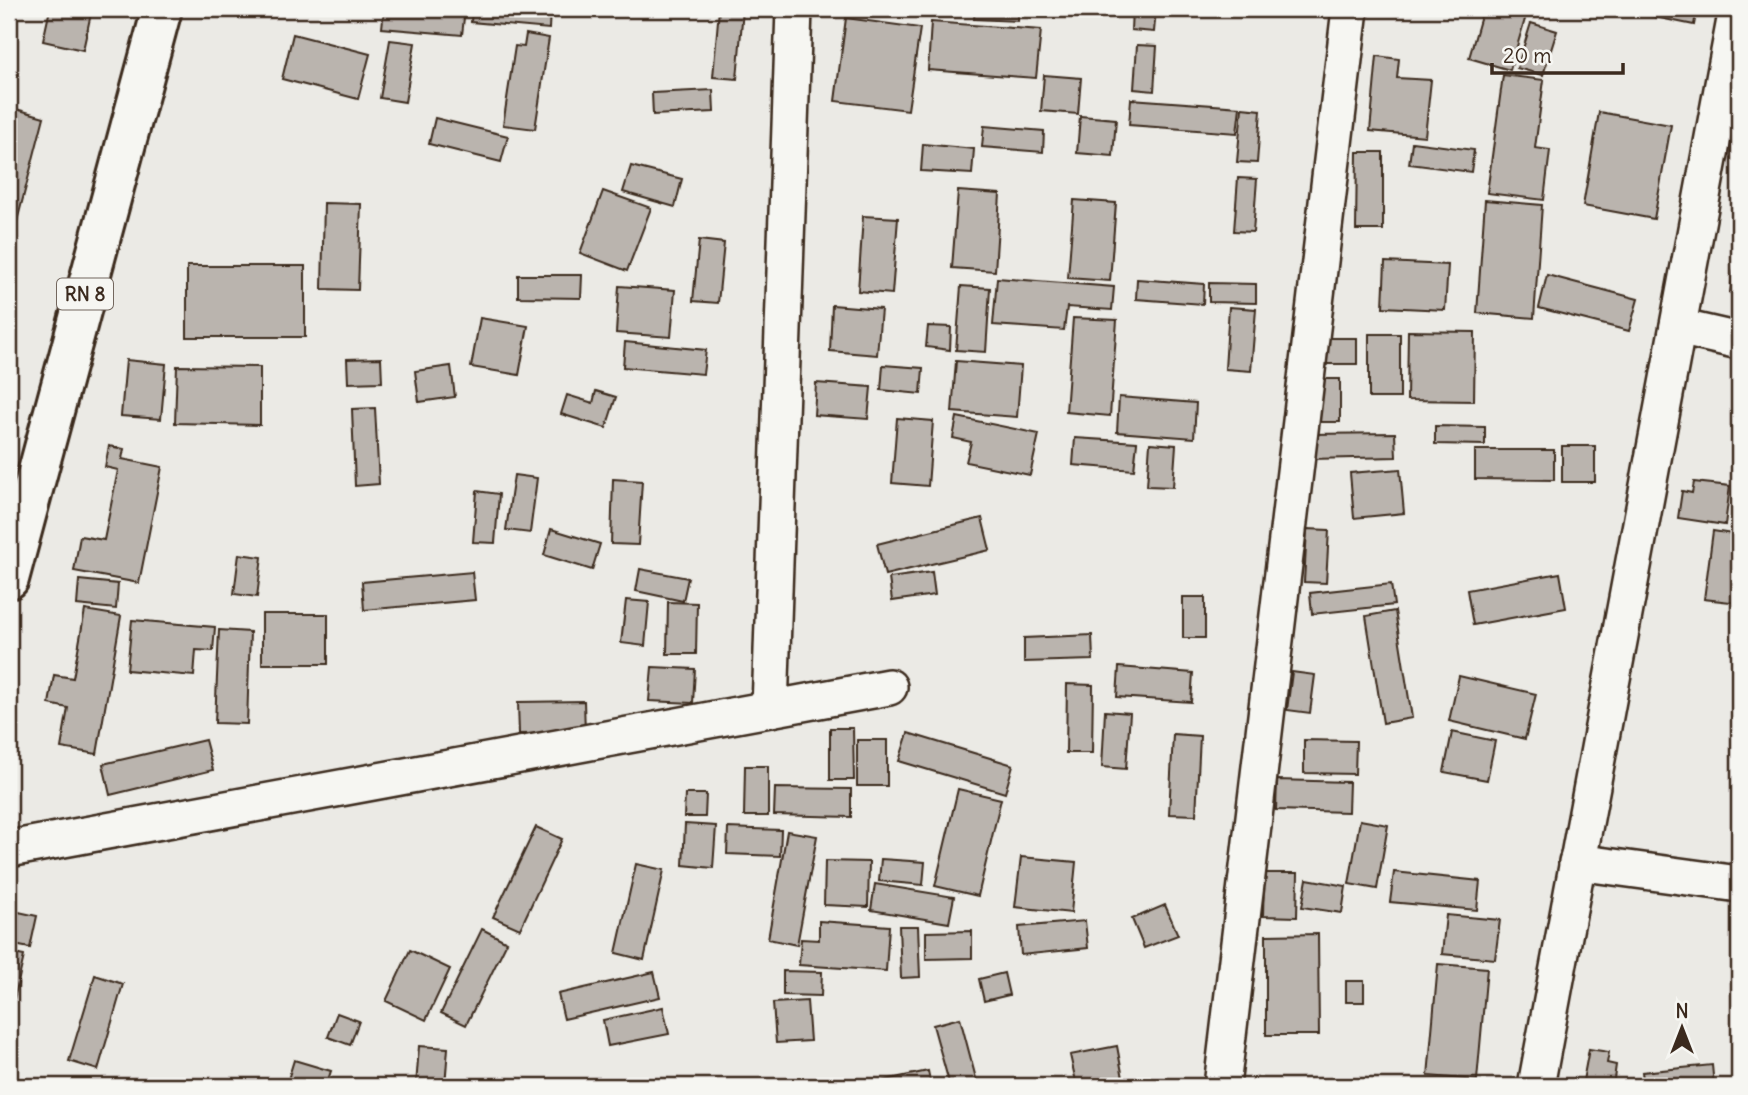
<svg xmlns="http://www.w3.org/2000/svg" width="1748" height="1095" viewBox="0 0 1748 1095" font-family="Delius,sans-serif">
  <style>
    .building { fill: #bab4ae; stroke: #3b2a1e; stroke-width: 2 }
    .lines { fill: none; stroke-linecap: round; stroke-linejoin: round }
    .minor-casing { stroke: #3b2a1e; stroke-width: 40 }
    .primary-casing { stroke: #3b2a1e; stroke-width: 44 }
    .minor { stroke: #f6f6f2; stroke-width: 35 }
    .primary { stroke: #f6f6f2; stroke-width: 38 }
    .labels { text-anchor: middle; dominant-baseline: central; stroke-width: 6; stroke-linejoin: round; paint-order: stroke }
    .shield { fill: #f6f6f2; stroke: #73675e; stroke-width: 2 }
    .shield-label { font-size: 19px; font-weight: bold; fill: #3b2a1e }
  </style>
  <rect width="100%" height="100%" fill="#ebeae5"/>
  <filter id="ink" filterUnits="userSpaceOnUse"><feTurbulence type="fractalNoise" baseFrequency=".0143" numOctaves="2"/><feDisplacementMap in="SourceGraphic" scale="14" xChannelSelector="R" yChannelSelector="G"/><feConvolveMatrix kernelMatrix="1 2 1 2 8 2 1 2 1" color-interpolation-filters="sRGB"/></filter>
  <g filter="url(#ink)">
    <g class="building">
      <polygon points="50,9 92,9 83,50 43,41"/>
      <polygon points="384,9 465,9 462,35 382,28"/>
      <polygon points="472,9 550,9 549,29 471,22"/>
      <polygon points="719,9 743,9 737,79 713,77"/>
      <polygon points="975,9 1018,9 1018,21 974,19"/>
      <polygon points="1132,9 1156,9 1154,32 1131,30"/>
      <polygon points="1483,9 1528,9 1510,70 1469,58"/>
      <polygon points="1647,9 1697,9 1694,25 1645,15"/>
      <polygon points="846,18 920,28 908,110 835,101"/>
      <polygon points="931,22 1041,30 1036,78 928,70"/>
      <polygon points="1531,23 1557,31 1543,75 1517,68"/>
      <polygon points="293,34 370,54 358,99 282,79"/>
      <polygon points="526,34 549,38 535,129 503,125 515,46 524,47"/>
      <polygon points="390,40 415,43 405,102 380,98"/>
      <polygon points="1137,45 1157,46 1154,91 1134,89"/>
      <polygon points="1377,56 1399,59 1397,78 1431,80 1425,136 1370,131"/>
      <polygon points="1044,75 1081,78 1078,114 1041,111"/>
      <polygon points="1503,75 1544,80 1535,148 1550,150 1544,200 1487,193"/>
      <polygon points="713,90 714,112 653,115 652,93"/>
      <polygon points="1131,99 1240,107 1237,133 1129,125"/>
      <polygon points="9,107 44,117 15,229 9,227"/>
      <polygon points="1242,108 1261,110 1257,163 1237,162"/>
      <polygon points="1599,112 1671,125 1654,219 1583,206"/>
      <polygon points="1080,116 1116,119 1113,156 1077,153"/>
      <polygon points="435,118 508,136 501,162 429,144"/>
      <polygon points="984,126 1044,131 1043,152 982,147"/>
      <polygon points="1412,142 1474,150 1471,172 1409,164"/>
      <polygon points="923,144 974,149 972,174 921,171"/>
      <polygon points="1357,152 1383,152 1383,230 1356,230"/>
      <polygon points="631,166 682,179 675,207 623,192"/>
      <polygon points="1238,178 1257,179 1253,232 1234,231"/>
      <polygon points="603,191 651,208 627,271 580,253"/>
      <polygon points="958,191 1000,194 995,271 952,268"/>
      <polygon points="1074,200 1116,203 1110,281 1068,278"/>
      <polygon points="1485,200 1542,205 1534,318 1477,313"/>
      <polygon points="324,203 361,204 358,290 322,289"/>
      <polygon points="863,216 898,218 892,294 858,291"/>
      <polygon points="1739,237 1739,294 1730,293"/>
      <polygon points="699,240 724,243 718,303 693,301"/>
      <polygon points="1385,262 1448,265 1445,310 1383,307"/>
      <rect x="187" y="266" width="118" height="71"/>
      <polygon points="518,275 582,275 581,298 518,297"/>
      <polygon points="1547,275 1638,299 1629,331 1539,308"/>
      <polygon points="997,278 1114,287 1112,310 1067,307 1064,330 993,325"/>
      <polygon points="1137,279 1204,284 1203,304 1136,299"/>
      <polygon points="1209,283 1256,284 1256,303 1209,302"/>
      <polygon points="619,286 675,290 671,337 616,333"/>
      <polygon points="961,286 990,288 986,352 956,350"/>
      <polygon points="832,305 881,309 877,355 830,351"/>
      <polygon points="1229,307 1256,309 1251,371 1225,369"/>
      <polygon points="480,318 528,326 519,375 471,367"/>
      <polygon points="1073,318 1117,320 1110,416 1066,412"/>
      <polygon points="928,326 951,327 950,350 926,347"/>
      <polygon points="1408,331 1475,332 1474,401 1407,400"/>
      <rect x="1369" y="334" width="31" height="64"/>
      <rect x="1321" y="338" width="36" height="26"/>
      <polygon points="625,342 706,350 703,374 623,367"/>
      <polygon points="381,358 382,382 348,383 347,359"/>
      <polygon points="126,360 166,364 161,419 121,416"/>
      <polygon points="956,361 1021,366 1017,417 952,412"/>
      <polygon points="883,365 923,368 921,394 881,390"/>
      <polygon points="177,366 260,367 260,425 175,423"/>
      <polygon points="451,366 455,397 419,402 415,371"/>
      <rect x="1319" y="379" width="21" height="43"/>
      <polygon points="816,383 871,387 868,419 814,415"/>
      <polygon points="596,391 616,397 606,428 561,414 567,395 593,403"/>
      <polygon points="1119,397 1196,403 1194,438 1117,432"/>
      <polygon points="375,408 379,484 355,486 352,409"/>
      <polygon points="957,417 1039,434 1030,475 966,462 971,442 953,438"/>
      <polygon points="897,418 933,421 928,486 892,483"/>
      <polygon points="1435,426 1485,427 1485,445 1435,444"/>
      <polygon points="1395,433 1396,457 1311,459 1310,434"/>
      <polygon points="1075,438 1137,442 1134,470 1073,465"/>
      <polygon points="1150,443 1176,445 1173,487 1147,486"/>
      <polygon points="109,446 124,449 122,459 162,467 139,583 74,571 80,536 104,540 118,470 105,467"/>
      <rect x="1562" y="446" width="33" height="36"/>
      <polygon points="1475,450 1554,450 1554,480 1475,479"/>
      <polygon points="1400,469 1404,513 1354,518 1350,473"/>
      <polygon points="514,475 537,478 530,533 506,530"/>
      <polygon points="613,479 642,481 638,545 611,544"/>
      <polygon points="1694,482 1730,486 1725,525 1678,518 1682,491 1692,493"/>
      <polygon points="477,491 499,494 495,543 473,542"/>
      <polygon points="982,518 990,550 885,575 877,544"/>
      <polygon points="551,529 600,544 592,570 544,555"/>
      <polygon points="1307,529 1329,530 1326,583 1304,582"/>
      <polygon points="1713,531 1739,535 1739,603 1704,599"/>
      <polygon points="239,554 262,557 257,597 234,594"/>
      <polygon points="640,569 688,578 683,601 636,591"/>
      <polygon points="472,572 475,600 364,610 362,582"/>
      <polygon points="932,572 935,595 892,601 889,578"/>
      <polygon points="1560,573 1566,608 1473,625 1467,590"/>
      <polygon points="79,580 118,584 116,609 77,605"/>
      <polygon points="1391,584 1394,605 1312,614 1310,593"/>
      <rect x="1183" y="597" width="22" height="41"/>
      <polygon points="626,600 649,602 645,646 621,643"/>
      <polygon points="668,602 697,603 696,654 667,654"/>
      <polygon points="85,610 121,616 97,754 61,748 68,708 49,704 54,675 73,678"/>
      <polygon points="1395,611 1412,718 1383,723 1366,616"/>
      <rect x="262" y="614" width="66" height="50"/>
      <polygon points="132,620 215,627 213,651 196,650 194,676 127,670"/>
      <polygon points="219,630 250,632 247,724 215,723"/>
      <polygon points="1092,635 1093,660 1024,662 1024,638"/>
      <polygon points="652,667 695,669 693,703 649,701"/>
      <polygon points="1119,667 1193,673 1191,702 1117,697"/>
      <polygon points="1292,672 1315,675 1310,713 1287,710"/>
      <polygon points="1459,676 1536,694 1525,739 1449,721"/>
      <polygon points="1067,684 1093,685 1092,753 1066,753"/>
      <polygon points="584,701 585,733 519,734 518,702"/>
      <polygon points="1105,711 1130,713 1126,769 1102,767"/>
      <polygon points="830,728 853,728 854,780 830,780"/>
      <polygon points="1452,732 1495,741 1487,780 1444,772"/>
      <polygon points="908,733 1013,765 1005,793 899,761"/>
      <polygon points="1173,734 1200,736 1196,815 1169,814"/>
      <polygon points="205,740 213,770 110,795 103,764"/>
      <rect x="857" y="740" width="30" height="46"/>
      <polygon points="1304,740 1356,741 1355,774 1304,773"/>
      <polygon points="745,766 768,766 768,816 744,816"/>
      <polygon points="1277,780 1349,782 1348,812 1276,810"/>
      <polygon points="775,788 851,789 851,817 774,815"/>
      <polygon points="958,789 1001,799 978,896 935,886"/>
      <polygon points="685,794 706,794 705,817 684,817"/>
      <polygon points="1360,820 1388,825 1377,889 1349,884"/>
      <polygon points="685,824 716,826 713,868 683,865"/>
      <polygon points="536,827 562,839 520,929 493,917"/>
      <polygon points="728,828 781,830 780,856 727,854"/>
      <polygon points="787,831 817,836 797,945 768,939"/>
      <polygon points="1021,857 1076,862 1071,913 1015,907"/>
      <polygon points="881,859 925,862 923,885 879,881"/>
      <polygon points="825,861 869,862 868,907 824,905"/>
      <polygon points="636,864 664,870 644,960 616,953"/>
      <polygon points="1394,872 1480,881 1477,910 1390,902"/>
      <polygon points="1264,873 1298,873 1297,917 1263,916"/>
      <polygon points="1307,879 1346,886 1342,913 1302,907"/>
      <polygon points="875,884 954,897 949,923 871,910"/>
      <polygon points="1165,905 1178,935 1144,948 1132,919"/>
      <polygon points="14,911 37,916 30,948 9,944"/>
      <polygon points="1446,915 1500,920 1495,959 1442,954"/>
      <polygon points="819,921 889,926 886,971 799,965 801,939 819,940"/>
      <polygon points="1085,921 1088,948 1021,955 1019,927"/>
      <polygon points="899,926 918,926 920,977 901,978"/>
      <polygon points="482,929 507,942 466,1025 441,1013"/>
      <polygon points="972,931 972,958 926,959 926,932"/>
      <polygon points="1318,934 1319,1035 1266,1035 1266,935"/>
      <polygon points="410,950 450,969 426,1020 386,1001"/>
      <polygon points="9,953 24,956 9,1022"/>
      <polygon points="1438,964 1487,968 1477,1080 1428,1076"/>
      <polygon points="783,971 822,972 821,996 783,995"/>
      <polygon points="654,972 660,997 564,1019 558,994"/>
      <polygon points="1004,973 1009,995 984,1001 979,979"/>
      <polygon points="95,975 123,984 98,1070 69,1061"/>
      <rect x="1346" y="981" width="18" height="21"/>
      <polygon points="807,1001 810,1041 776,1043 773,1003"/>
      <polygon points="663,1007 669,1034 608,1046 603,1020"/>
      <polygon points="337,1013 359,1021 350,1045 328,1037"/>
      <polygon points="960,1018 978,1086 950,1086 933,1025"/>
      <polygon points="419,1046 448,1048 445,1086 416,1086"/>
      <polygon points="1117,1046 1123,1078 1077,1086 1070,1055"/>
      <polygon points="1589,1049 1609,1052 1607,1063 1616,1065 1613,1086 1582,1086"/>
      <polygon points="294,1060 331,1071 326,1086 286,1086"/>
      <polygon points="1712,1065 1714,1086 1644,1086 1642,1072"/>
      <polygon points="928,1071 931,1086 857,1086"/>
    </g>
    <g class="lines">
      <g class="minor-casing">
        <g id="minor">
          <polyline points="1678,327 1739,341"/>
          <polyline points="770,709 794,9"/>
          <polyline points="9,849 889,687"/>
          <polyline points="1577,862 1739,884"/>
          <polyline points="1222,1086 1350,9"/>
          <polyline points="1536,1086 1737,9"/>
        </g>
      </g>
      <g class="primary-casing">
        <polyline id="primary" points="9,579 162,9"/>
      </g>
      <use href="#minor" class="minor"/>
      <use href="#primary" class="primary"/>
    </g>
  </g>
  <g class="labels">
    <rect class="shield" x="57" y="278.5" width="56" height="31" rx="5"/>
    <g class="shield-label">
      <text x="85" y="294">RN 8</text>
    </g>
  </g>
  <rect width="1748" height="1095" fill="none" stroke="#f6f6f2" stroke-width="35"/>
  <rect x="18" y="18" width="1713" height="1060" fill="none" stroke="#3b2a1e" stroke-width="2.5" filter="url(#ink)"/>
  <g transform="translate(1682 1028)" stroke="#f6f6f2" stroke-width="5" paint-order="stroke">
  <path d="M0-5L12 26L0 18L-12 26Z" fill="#3b2a1e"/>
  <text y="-10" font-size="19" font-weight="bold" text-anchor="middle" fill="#3b2a1e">N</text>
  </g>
  <path d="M1492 63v10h131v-10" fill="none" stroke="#3b2a1e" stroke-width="3.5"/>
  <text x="1503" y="63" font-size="21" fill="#3b2a1e" stroke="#f6f6f2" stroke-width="5" paint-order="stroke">20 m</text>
</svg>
